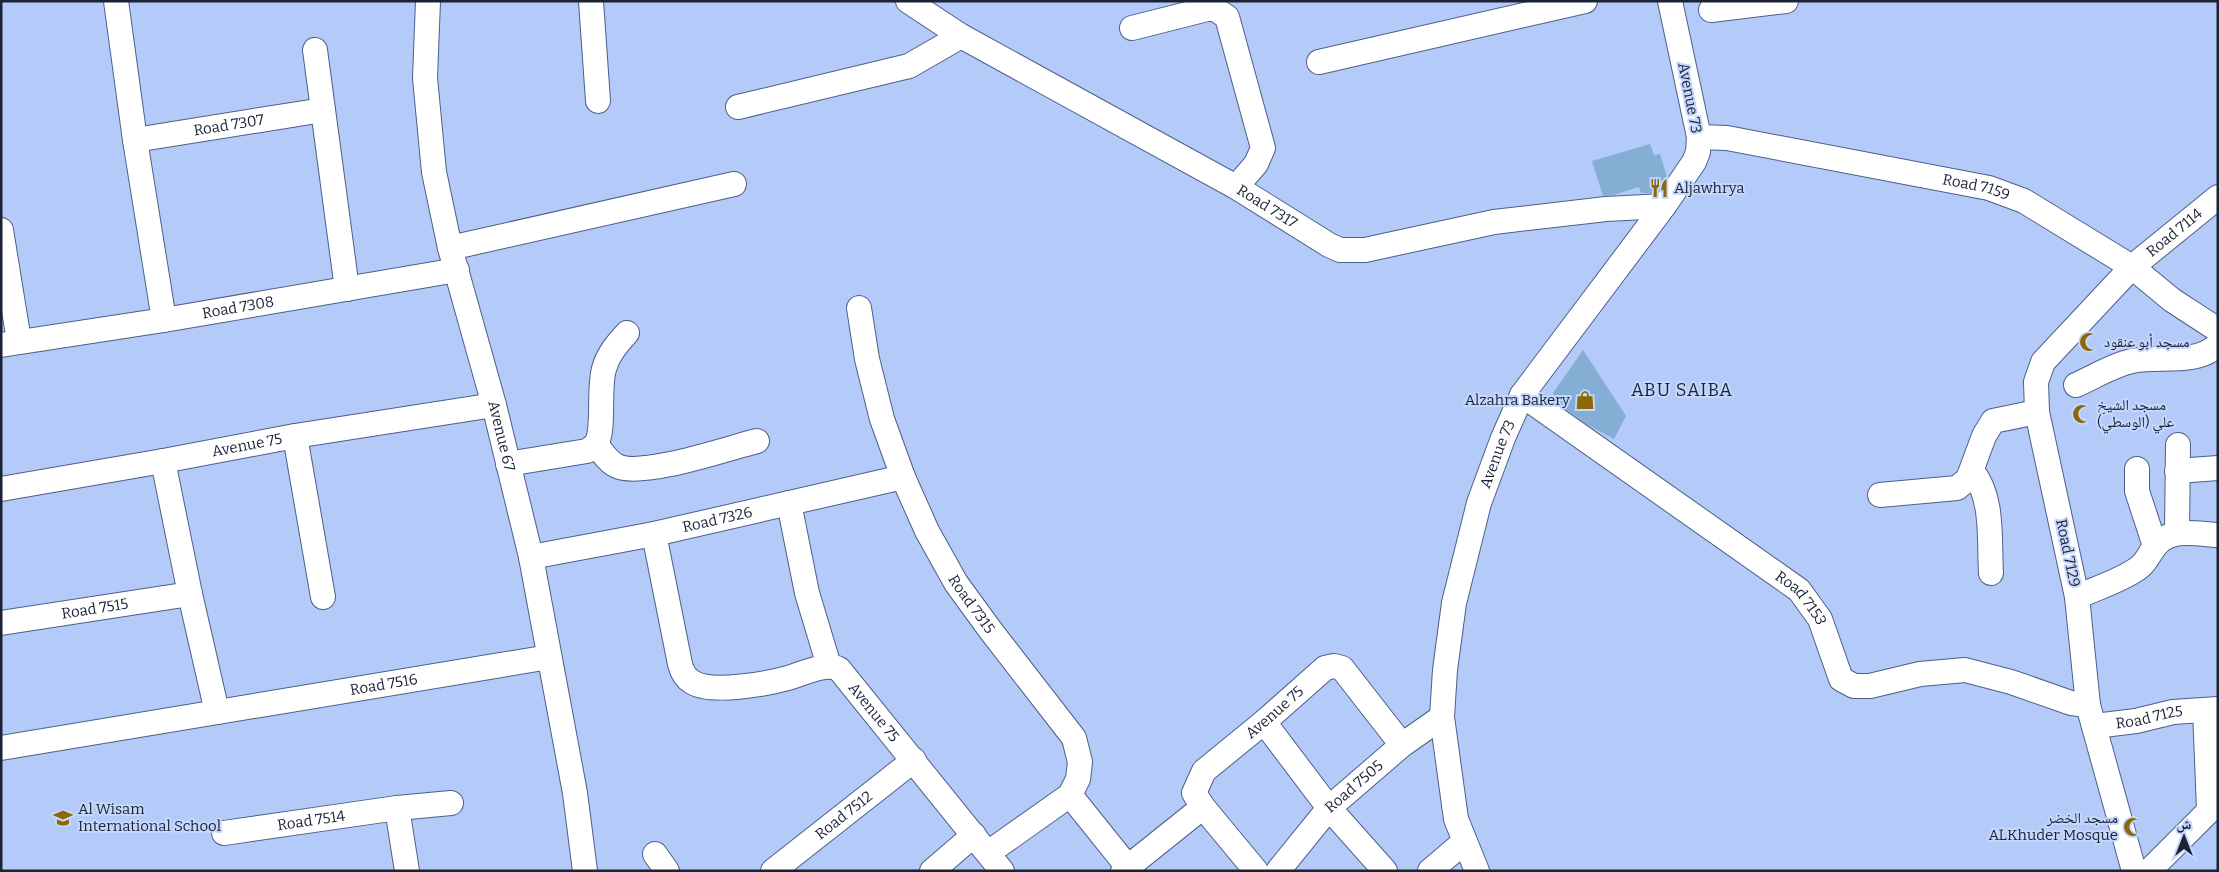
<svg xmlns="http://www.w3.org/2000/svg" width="2219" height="872" viewBox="0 0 2219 872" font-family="Bitter,'Noto Naskh Arabic',serif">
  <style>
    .building { fill: #84aed3 }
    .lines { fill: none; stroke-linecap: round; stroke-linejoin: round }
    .minor-casing { stroke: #4d5f88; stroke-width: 26 }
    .minor { stroke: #fff; stroke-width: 24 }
    .labels { text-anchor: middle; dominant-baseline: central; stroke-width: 4; stroke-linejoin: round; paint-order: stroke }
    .street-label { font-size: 15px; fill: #1b2234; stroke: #c5d7fd }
    .poi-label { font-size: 15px; fill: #1b2234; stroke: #c5d7fd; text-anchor: start }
    .quarter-label { font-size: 18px; letter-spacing: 1px; fill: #1b2234; stroke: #c5d7fd }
  </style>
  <rect width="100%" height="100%" fill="#b4caf8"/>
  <g class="building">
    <polygon points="1650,144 1654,155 1660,154 1667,177 1656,193 1641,193 1639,187 1614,195 1603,196 1592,161"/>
    <polygon points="1583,350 1626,416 1614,439 1588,425 1556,402 1553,393"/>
  </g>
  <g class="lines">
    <g class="minor-casing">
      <g id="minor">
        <polyline points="116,1 135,140 164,320"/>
        <path id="s1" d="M 428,1 L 425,78 L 434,172 L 450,248 L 494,405 L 531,557 L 575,793 L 585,871"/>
        <polyline points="591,1 598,101"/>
        <path id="s2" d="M 908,1 L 961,36 L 1236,187 L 1329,245 L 1340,250 L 1365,250 L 1494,222 L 1606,209 L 1664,206"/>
        <polyline points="1711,10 1786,1"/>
        <polyline points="1132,28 1207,9 1215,9 1227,17 1263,148 1256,164 1236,187"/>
        <polyline points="315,50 347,289"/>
        <polyline points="1319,62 1585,1"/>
        <polyline points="738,107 909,66 961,36"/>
        <path id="s3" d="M 1699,137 L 1727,138 L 1989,188 L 2024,201 L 2132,267 L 2172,300 L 2218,330"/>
        <path id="s4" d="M 135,140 L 323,110"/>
        <polyline points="1,230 19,341"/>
        <polyline points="450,248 734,184"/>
        <path id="s5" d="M 859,308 L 867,359 L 882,419 L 903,477 L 927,531 L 956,583 L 991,631 L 1074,738 L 1080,762 L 1078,779 L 1070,795 L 988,853"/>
        <path id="s6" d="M 1,345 L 164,320 L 457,270"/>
        <path d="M 2076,385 C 2094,377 2113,365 2132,361 C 2160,355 2194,366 2218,345"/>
        <path id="s7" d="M 1522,395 L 1799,590 L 1820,619 L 1841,679 L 1854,686 L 1870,686 L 1920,674 L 1965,670 L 2011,682 L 2071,703 L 2088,705"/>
        <polyline points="295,436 323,597"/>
        <path d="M 596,444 C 602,452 608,462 617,466 C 642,478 728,448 757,441"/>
        <polyline points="163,461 190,594 217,712"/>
        <path d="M 508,464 L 587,451 C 590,449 594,446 596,444 C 605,430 598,389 604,369 C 608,354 617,344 627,333"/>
        <polyline points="2137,469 2137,491 2155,546"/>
        <path d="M 1972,471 C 1994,497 1989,541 1991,573"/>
        <polyline points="2177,471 2218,468"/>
        <path id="s8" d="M 1,489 L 163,461 L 295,436 L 494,405"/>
        <polyline points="1880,495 1957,488 1968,479 1984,436 1993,421 2037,412"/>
        <polyline points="789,503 807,593 829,666"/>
        <polyline points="2177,533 2178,445"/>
        <path id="s9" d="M 654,534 L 680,664 C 682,672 685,678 692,682 C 711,694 766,684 788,678 C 803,674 824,662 839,669 L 1002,871"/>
        <path id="s10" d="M 531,557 L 654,534 L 903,477"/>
        <path d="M 2077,597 C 2096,588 2120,581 2137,569 C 2147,563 2149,553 2156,545 C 2172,527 2196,534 2218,535"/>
        <path id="s11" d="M 1,623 L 190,594"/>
        <polyline points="2205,710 2209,810"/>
        <polyline points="1264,722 1329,808 1385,871"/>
        <path id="s12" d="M 2095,726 L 2136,721 L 2173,712 L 2218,709"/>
        <path id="s13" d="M 1,748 L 549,657"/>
        <polyline points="1070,795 1131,871"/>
        <polyline points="1203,807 1256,871"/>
        <polyline points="397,808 407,871"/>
        <path id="s14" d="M 224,833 L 397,808 L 451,803"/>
        <polyline points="655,854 667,871"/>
        <path id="s15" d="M 773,871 L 914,760"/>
        <polyline points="932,871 974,835"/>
        <path id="s16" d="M 1123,871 L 1203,807 L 1194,793 L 1204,771 L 1264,722 L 1325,668 L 1334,666 L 1342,668 L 1402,745"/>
        <path id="s17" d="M 1278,871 L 1329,808 L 1402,745 L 1442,717"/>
        <polyline points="1430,871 1464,842"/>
        <path id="s18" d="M 1477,871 L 1456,819 L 1442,717 L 1445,670 L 1454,603 L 1479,503 L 1503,438 L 1522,395 L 1664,206 L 1694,162 L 1698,152 L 1699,137 L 1670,1"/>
        <path id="s19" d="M 2134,871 L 2088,705 L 2077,597 L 2037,412 L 2036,382 L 2043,362 L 2132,267 L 2218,197"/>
        <polyline points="2149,871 2218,802"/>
      </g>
    </g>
    <use href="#minor" class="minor"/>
  </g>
  <defs>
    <g id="restaurant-bare" transform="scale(1.5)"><path d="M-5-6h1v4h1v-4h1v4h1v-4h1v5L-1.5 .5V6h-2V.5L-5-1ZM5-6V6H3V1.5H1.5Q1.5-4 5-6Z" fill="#8b6908" stroke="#c5d7fd" stroke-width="2.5" paint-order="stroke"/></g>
    <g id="mosque-bare" transform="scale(1.5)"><path d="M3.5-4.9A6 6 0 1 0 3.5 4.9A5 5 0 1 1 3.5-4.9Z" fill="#8b6908" stroke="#c5d7fd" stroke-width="2.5" paint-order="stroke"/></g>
    <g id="shop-bare" transform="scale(1.5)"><path d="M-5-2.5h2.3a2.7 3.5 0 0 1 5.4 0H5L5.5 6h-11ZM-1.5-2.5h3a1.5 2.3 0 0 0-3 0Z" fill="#8b6908" stroke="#c5d7fd" stroke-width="2.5" paint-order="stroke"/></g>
    <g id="school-bare" transform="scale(1.5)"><path d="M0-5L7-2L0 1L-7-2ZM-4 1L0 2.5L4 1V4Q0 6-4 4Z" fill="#8b6908" stroke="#c5d7fd" stroke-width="2.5" paint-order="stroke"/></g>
  </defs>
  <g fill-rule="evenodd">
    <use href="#restaurant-bare" x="1659" y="188"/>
    <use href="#mosque-bare" x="2089" y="342"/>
    <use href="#shop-bare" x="1585" y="400"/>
    <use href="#mosque-bare" x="2082" y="414"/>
    <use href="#school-bare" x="63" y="818"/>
    <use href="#mosque-bare" x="2133" y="827"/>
  </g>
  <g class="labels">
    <g class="street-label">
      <text transform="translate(1690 98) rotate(79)">Avenue 73</text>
      <text stroke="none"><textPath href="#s4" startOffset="95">Road 7307</textPath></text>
      <text stroke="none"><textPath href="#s3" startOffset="282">Road 7159</textPath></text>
      <text stroke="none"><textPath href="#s2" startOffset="414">Road 7317</textPath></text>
      <text stroke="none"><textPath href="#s19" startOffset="706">Road 7114</textPath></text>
      <text stroke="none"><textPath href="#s6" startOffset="240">Road 7308</textPath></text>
      <text stroke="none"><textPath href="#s1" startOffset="444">Avenue 67</textPath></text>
      <text stroke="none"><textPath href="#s8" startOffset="250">Avenue 75</textPath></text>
      <text stroke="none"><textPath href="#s18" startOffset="429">Avenue 73</textPath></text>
      <text stroke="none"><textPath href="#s10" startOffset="190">Road 7326</textPath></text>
      <text transform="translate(2068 553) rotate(78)">Road 7129</text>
      <text stroke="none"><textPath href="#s7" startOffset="346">Road 7153</textPath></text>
      <text stroke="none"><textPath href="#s5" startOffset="320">Road 7315</textPath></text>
      <text stroke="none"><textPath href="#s11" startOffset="95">Road 7515</textPath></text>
      <text stroke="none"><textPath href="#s13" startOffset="388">Road 7516</textPath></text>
      <text stroke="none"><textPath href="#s9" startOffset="361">Avenue 75</textPath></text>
      <text stroke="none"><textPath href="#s16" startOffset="235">Avenue 75</textPath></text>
      <text stroke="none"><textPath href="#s12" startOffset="55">Road 7125</textPath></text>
      <text stroke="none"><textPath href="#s17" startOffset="114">Road 7505</textPath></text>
      <text stroke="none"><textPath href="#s15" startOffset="90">Road 7512</textPath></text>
      <text stroke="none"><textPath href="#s14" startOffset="88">Road 7514</textPath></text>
    </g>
    <g class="poi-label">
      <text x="1674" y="188">Aljawhrya</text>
      <text x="2104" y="342">مسجد أبو عنقود</text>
      <text x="1570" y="400" text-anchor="end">Alzahra Bakery</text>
      <text x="2097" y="405">مسجد الشيخ<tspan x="2097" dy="17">علي (الوسطي)</tspan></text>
      <text x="78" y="809">Al Wisam<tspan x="78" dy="17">International School</tspan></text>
      <text x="2118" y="818" text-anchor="end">مسجد الخضر<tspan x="2118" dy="17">ALKhuder Mosque</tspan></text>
    </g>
    <g class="quarter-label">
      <text x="1682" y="390">ABU SAIBA</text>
    </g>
  </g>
  <rect width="2219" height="872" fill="none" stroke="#1b2234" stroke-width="5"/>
  <g transform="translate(2184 837)" stroke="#c5d7fd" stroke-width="4" paint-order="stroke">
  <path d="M0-4L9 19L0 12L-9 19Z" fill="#1b2234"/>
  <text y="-8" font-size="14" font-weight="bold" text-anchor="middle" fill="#1b2234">ش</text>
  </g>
</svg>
